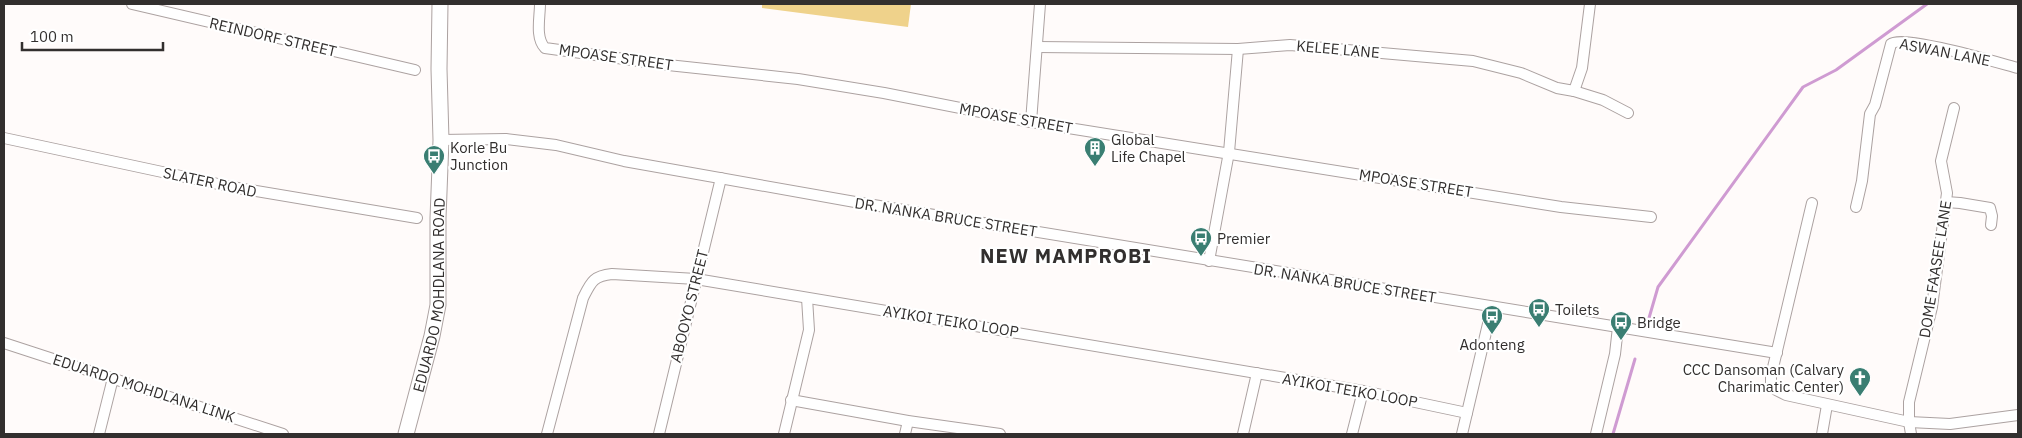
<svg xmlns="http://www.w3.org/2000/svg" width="2022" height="438" viewBox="0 0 2022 438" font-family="'IBM Plex Sans',sans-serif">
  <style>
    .pitch { fill: #efd28b }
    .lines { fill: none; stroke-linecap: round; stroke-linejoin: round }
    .stream { stroke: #cf9bd2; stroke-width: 3 }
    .minor-casing { stroke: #aca2a1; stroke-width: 12 }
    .secondary-casing { stroke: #aca2a1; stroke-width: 17 }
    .minor { stroke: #fff; stroke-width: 10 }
    .secondary { stroke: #fff; stroke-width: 15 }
    .labels { text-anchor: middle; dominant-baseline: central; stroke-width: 4.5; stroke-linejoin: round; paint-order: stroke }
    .street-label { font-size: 15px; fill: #322f2e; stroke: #fff }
    .poi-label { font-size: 15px; fill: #322f2e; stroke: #fff; text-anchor: start }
    .district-label { font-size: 20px; font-weight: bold; letter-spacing: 1px; fill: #322f2e; stroke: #fff }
  </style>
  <rect width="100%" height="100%" fill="#fffbfa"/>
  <polygon class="pitch" points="762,4 911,4 908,27 762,8"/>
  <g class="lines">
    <g class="stream">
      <polyline points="1649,318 1658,287 1803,87 1836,70 1927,4"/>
      <polyline points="1613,434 1635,359"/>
    </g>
    <g class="minor-casing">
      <g id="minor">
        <polyline points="132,4 415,70"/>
        <path d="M 540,4 C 540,17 535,38 545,48 L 668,65 L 798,79 L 884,93 L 1031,122 L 1561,207 L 1651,217"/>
        <polyline points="1037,47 1238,49 1290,45 1473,61 1521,73 1557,88 1574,91 1603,100 1628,113"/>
        <polyline points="1574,91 1582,68 1590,4"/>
        <polyline points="1031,122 1040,4"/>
        <polyline points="4,138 232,187 417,218"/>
        <polyline points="441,140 506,139 556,145 624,161 855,202 1777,353"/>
        <polyline points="1946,202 1960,203 1990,208 1992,216 1991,225"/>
        <polyline points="1812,203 1771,376 1771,384 1776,390 1786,395 1909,422 1950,424 2018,415"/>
        <path d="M 1856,207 L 1862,181 L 1870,114 L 1875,105 L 1891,44 C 1902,34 1999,63 2018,68"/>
        <polyline points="1209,261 1229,152 1238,49"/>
        <polyline points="4,343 283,434"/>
        <polyline points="791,400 908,421 1000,434"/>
        <polyline points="99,434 113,378"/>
        <path d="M 547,434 L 583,298 C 591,282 593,276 612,274 L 696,279 L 1363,391 L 1467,413"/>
        <polyline points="659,434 721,178"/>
        <polyline points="784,434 809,330 807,298"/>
        <polyline points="905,434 908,421"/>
        <polyline points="1243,434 1257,373"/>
        <polyline points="1352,434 1363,391"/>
        <polyline points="1462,434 1492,307"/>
        <polyline points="1596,434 1615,354 1618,327"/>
        <polyline points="1822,434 1827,405"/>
        <polyline points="1911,434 1909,422 1909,402 1932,307 1947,193 1941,161 1954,108"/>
      </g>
    </g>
    <g class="secondary-casing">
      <g id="secondary">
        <path id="s1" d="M 406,434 L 432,336 L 438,305 L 438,218 L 441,140 L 439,69 L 440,4"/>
      </g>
    </g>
    <use href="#minor" class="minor"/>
    <use href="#secondary" class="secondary"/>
  </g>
  <defs>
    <g id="building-pin" transform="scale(1.125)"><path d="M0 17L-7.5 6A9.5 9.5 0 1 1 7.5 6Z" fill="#3a7e72" stroke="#fff"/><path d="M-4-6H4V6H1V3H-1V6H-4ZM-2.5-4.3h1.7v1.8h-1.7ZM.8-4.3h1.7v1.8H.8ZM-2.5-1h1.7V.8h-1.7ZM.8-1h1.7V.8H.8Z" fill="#fff"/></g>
    <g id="bus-pin" transform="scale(1.125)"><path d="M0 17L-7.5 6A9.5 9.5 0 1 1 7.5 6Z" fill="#3a7e72" stroke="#fff"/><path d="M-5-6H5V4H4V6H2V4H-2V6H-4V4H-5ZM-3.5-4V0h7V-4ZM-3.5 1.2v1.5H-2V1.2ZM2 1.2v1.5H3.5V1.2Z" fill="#fff"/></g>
    <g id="church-pin" transform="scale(1.125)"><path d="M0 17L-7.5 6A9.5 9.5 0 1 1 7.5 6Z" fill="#3a7e72" stroke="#fff"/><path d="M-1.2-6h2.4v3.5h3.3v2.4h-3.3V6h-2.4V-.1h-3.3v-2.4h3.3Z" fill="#fff"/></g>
  </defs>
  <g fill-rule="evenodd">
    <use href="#building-pin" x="1095" y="148"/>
    <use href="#bus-pin" x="434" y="156"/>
    <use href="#bus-pin" x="1201" y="238"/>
    <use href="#bus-pin" x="1539" y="309"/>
    <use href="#bus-pin" x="1492" y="316"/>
    <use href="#bus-pin" x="1621" y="322"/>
    <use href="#church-pin" x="1860" y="378"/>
  </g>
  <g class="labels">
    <g class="street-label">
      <text transform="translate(273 37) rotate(13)">REINDORF STREET</text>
      <text transform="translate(1338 49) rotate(5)">KELEE LANE</text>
      <text transform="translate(1945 52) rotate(11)">ASWAN LANE</text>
      <text transform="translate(616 57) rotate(8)">MPOASE STREET</text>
      <text transform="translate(1016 118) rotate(10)">MPOASE STREET</text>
      <text transform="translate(210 182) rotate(12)">SLATER ROAD</text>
      <text transform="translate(1416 183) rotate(9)">MPOASE STREET</text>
      <text transform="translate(946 217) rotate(9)">DR. NANKA BRUCE STREET</text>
      <text transform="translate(1935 269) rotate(-81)">DOME FAASEE LANE</text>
      <text transform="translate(1345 283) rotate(9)">DR. NANKA BRUCE STREET</text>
      <text stroke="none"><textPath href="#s1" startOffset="142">EDUARDO MOHDLANA ROAD</textPath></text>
      <text transform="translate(689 306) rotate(-76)">ABOOYO STREET</text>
      <text transform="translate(951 321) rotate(9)">AYIKOI TEIKO LOOP</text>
      <text transform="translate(144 388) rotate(18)">EDUARDO MOHDLANA LINK</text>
      <text transform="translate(1350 390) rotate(10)">AYIKOI TEIKO LOOP</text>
    </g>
    <g class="poi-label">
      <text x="1111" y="139">Global<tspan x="1111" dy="17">Life Chapel</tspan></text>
      <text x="450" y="147">Korle Bu<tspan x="450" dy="17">Junction</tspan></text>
      <text x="1217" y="238">Premier</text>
      <text x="1555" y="309">Toilets</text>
      <text x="1637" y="322">Bridge</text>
      <text x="1492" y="344" text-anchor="middle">Adonteng</text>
      <text x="1844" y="369" text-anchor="end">CCC Dansoman (Calvary<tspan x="1844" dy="17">Charimatic Center)</tspan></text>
    </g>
    <g class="district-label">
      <text x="1066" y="255">NEW MAMPROBI</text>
    </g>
  </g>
  <rect width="2022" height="438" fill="none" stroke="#322f2e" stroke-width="10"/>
  <path d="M22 42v8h141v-8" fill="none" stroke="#322f2e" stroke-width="2.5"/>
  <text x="30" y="42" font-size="15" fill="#322f2e" stroke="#ffffff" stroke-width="4" paint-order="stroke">100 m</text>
</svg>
